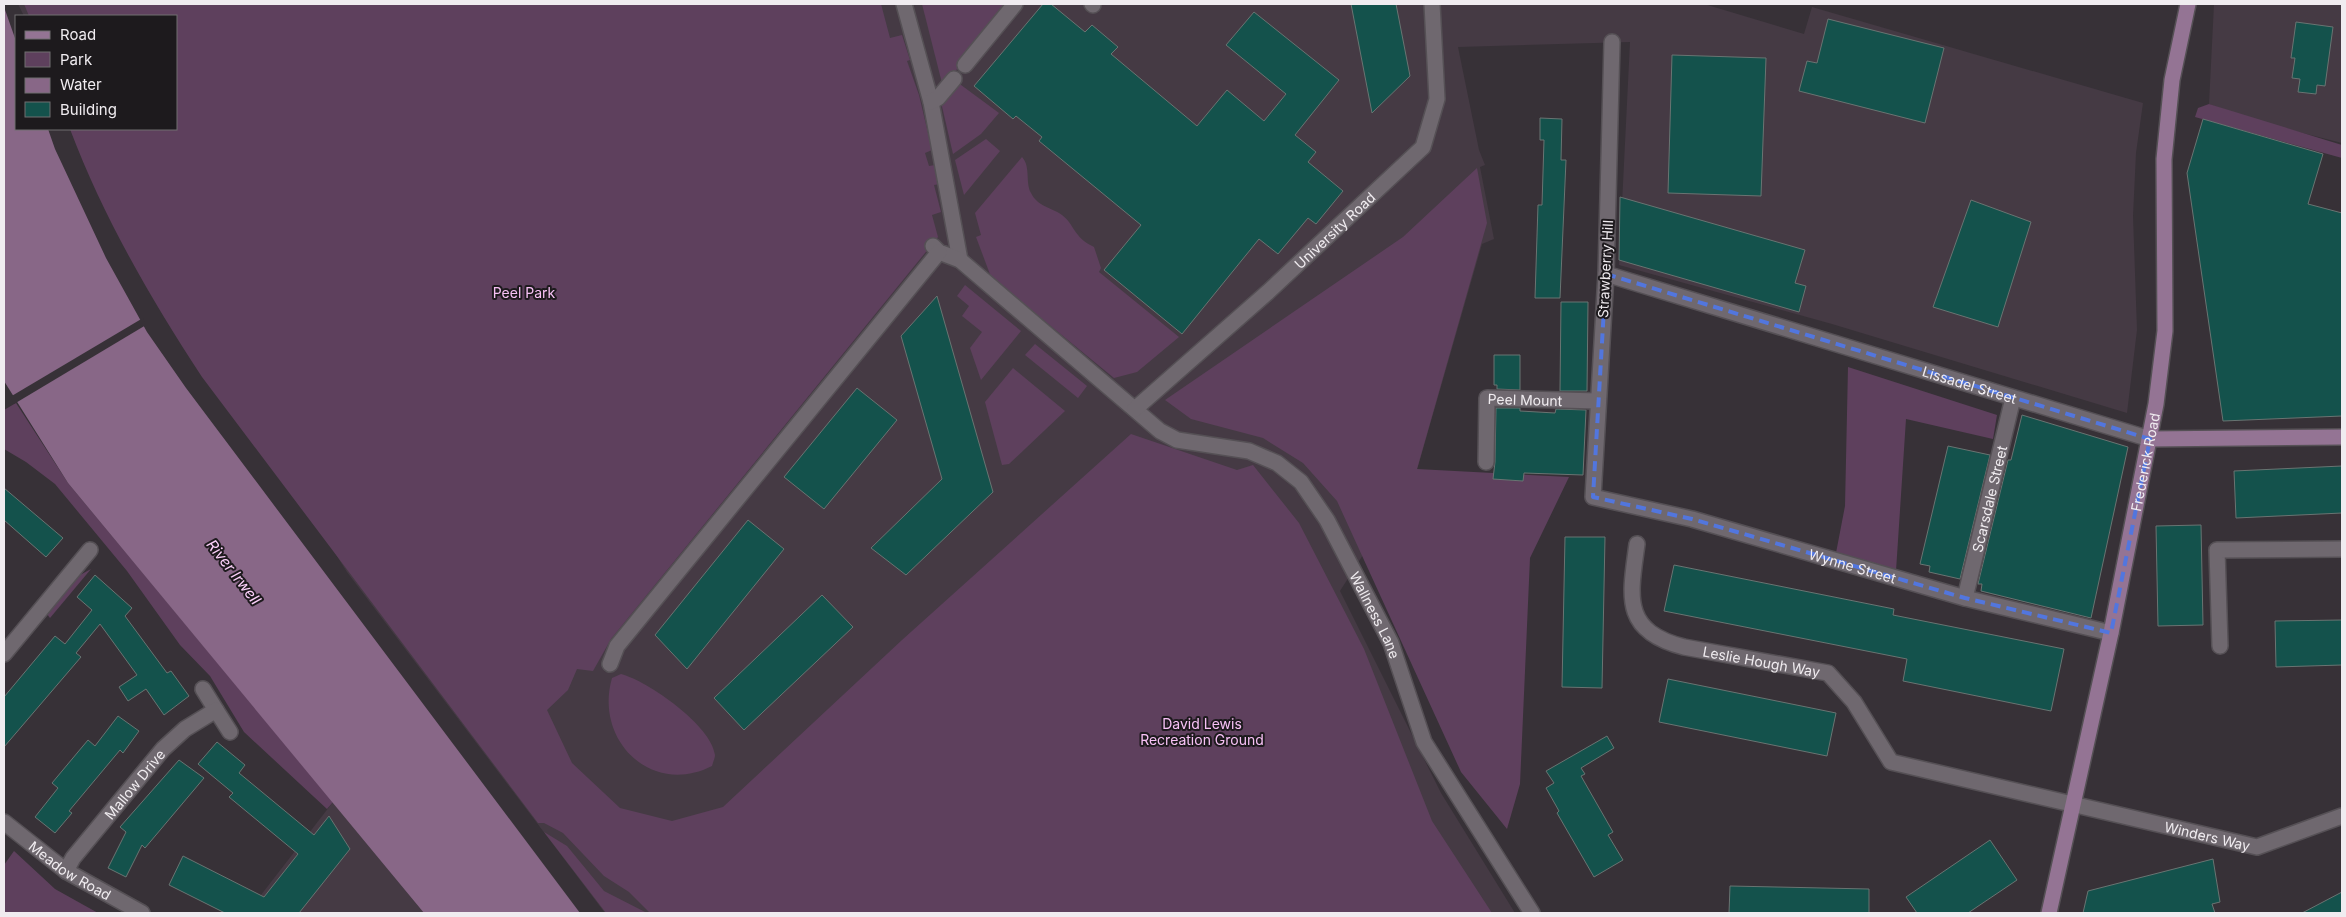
<svg xmlns="http://www.w3.org/2000/svg" width="2346" height="917" viewBox="0 0 2346 917" font-family="Inter,sans-serif">
  <style>
    .built { fill: #453a44 }
    .green { fill: #5e405d }
    .water { fill: #886787 }
    .pier { fill: #373137 }
    .building { fill: #14524c; stroke: #697472 }
    .lines { fill: none; stroke-linecap: round; stroke-linejoin: round }
    .street-casing { stroke: #555055; stroke-width: 18 }
    .secondary-casing { stroke: #555055; stroke-width: 18 }
    .street { stroke: #6f686f; stroke-width: 15 }
    .secondary { stroke: #947494; stroke-width: 15 }
    .marked { fill: none; stroke: #5276de; stroke-width: 4; stroke-dasharray: 10 6; stroke-linejoin: round }
    .labels { text-anchor: middle; dominant-baseline: central; stroke-width: 4; stroke-linejoin: round; paint-order: stroke }
    .street-label { font-size: 14px; fill: #f0ecf0; stroke: #1d1a1d }
    .park-label { font-size: 14px; fill: #f7c1f5; stroke: #1d1a1d }
    .water-label { font-size: 15px; font-style: italic; fill: #fdd1fb; stroke: #1d1a1d }
  </style>
  <rect width="100%" height="100%" fill="#373137"/>
  <g class="built">
    <polygon points="18,4 1704,4 1804,34 1812,7 2143,103 2136,153 2133,216 2137,330 2127,413 1832,324 1619,265 1630,42 1458,47 1479,150 1485,165 1480,167 1494,239 1482,244 1417,470 1340,591 1441,793 1515,913 605,913 347,572 76,143 70,129 176,129 176,16 24,16"/>
    <polygon points="2214,4 2342,4 2342,143 2260,122 2209,104"/>
    <polygon points="333,802 424,913 247,913"/>
  </g>
  <g class="green">
    <path d="M 24,4 L 881,4 L 890,38 L 902,35 L 910,60 L 907,61 L 919,95 L 932,150 L 925,153 L 929,166 L 935,165 L 940,184 L 934,185 L 941,212 L 932,215 L 938,237 L 611,639 L 593,671 L 577,669 L 568,690 L 547,710 L 572,763 L 620,808 L 672,821 L 723,807 L 902,640 L 1131,434 L 1237,470 L 1253,465 L 1299,523 L 1364,649 L 1432,821 L 1492,913 L 650,913 L 629,892 L 604,876 L 563,833 L 544,823 L 538,823 L 202,377 C 151,299 103,217 70,129 L 176,129 L 176,16 L 29,16 Z"/>
    <polygon points="922,4 1008,4 943,87"/>
    <polygon points="957,82 999,113 981,134 953,154 941,102"/>
    <polygon points="2209,104 2342,145 2342,158 2195,117 2198,108"/>
    <polygon points="986,139 1000,151 964,195 955,160"/>
    <path d="M 1022,157 C 1031,167 1025,182 1031,193 C 1038,207 1051,207 1062,215 C 1075,225 1073,237 1094,247 L 1101,268 L 1099,272 L 1179,337 L 1137,372 L 1114,378 L 991,277 L 976,237 L 981,235 L 975,213 Z"/>
    <polygon points="1477,168 1487,223 1417,469 1569,477 1530,558 1520,784 1507,829 1461,772 1337,501 1303,463 1263,438 1191,419 1165,400 1403,237"/>
    <polygon points="965,285 1021,331 981,380 970,348 982,332 962,316 969,306 957,296"/>
    <polygon points="1035,344 1087,386 1078,398 1025,355"/>
    <polygon points="1848,367 1997,415 1993,439 1906,419 1896,571 1836,553 1845,506"/>
    <polygon points="1013,368 1065,411 1009,464 1002,465 985,402"/>
    <polygon points="16,403 68,483 333,802 327,809 244,732 210,676 180,645 127,571 55,484 26,462 4,449 4,410"/>
    <polygon points="91,569 50,618 47,614 80,575"/>
    <path d="M 621,674 C 648,681 712,726 715,755 C 715,758 713,762 712,766 C 651,797 594,740 612,678 Z"/>
    <polygon points="544,832 567,846 604,891 647,913 606,913"/>
    <polygon points="14,851 55,889 98,913 4,913 4,865"/>
  </g>
  <polygon class="water" points="4,7 16,41 16,129 48,129 55,149 106,258 147,332 186,388 580,913 424,913 68,483 4,381"/>
  <polygon class="pier" points="143,318 146,325 14,404 10,397"/>
  <g class="building">
    <polygon points="1043,4 1051,4 1085,32 1092,25 1118,47 1111,54 1197,126 1227,90 1264,121 1286,94 1226,45 1254,12 1339,80 1295,135 1316,152 1308,162 1343,191 1316,224 1308,218 1278,254 1259,239 1182,334 1104,270 1141,225 1039,141 1042,137 1016,116 1013,119 974,86"/>
    <polygon points="1351,4 1396,4 1410,76 1372,113"/>
    <polygon points="1828,19 1944,48 1925,123 1799,91 1807,61 1817,63"/>
    <polygon points="2296,22 2333,27 2325,86 2317,85 2316,94 2298,92 2300,79 2292,78 2295,58 2291,58"/>
    <polygon points="1672,55 1766,58 1761,196 1668,193"/>
    <polygon points="1540,118 1562,119 1561,160 1566,160 1560,298 1535,298 1538,205 1542,205 1544,140 1540,140"/>
    <polygon points="2203,119 2323,154 2308,204 2342,213 2342,416 2223,421 2187,173"/>
    <polygon points="1620,197 1805,250 1795,283 1806,286 1799,312 1619,260"/>
    <polygon points="1971,200 2031,222 1998,327 1933,307"/>
    <polygon points="937,296 993,492 906,575 871,548 942,479 901,336"/>
    <polygon points="1561,302 1588,302 1587,391 1560,391"/>
    <polygon points="1494,355 1520,355 1520,390 1497,389 1497,385 1494,385"/>
    <polygon points="857,388 897,420 824,509 784,477"/>
    <polygon points="1496,408 1520,408 1520,411 1555,413 1556,409 1586,410 1583,475 1524,473 1523,481 1493,479 1495,462"/>
    <polygon points="2022,415 2128,447 2091,618 1981,591 1982,584 1978,584 2008,460 2011,460"/>
    <polygon points="1948,446 1990,455 1960,579 1929,572 1930,566 1920,564"/>
    <polygon points="2342,466 2342,513 2236,518 2234,471"/>
    <polygon points="4,488 63,538 46,557 4,520"/>
    <polygon points="748,520 784,549 687,669 655,635"/>
    <polygon points="2201,525 2203,625 2158,626 2156,526"/>
    <polygon points="1565,537 1605,537 1602,688 1562,687"/>
    <polygon points="1674,565 1894,609 1893,615 2064,649 2051,711 1903,681 1907,659 1664,611"/>
    <polygon points="95,575 132,608 125,616 167,673 171,671 189,696 164,715 146,689 128,701 119,687 137,675 100,624 76,653 81,657 4,747 4,697 55,636 65,644 92,610 77,597"/>
    <polygon points="822,595 853,627 744,730 714,698"/>
    <polygon points="2342,620 2342,665 2276,667 2275,621"/>
    <polygon points="1668,679 1836,713 1827,756 1659,722"/>
    <polygon points="118,716 139,731 123,753 120,750 69,811 72,813 55,833 35,817 58,788 52,783 88,740 95,746"/>
    <polygon points="1607,736 1614,748 1581,768 1585,774 1581,776 1613,832 1608,835 1623,860 1594,877 1557,813 1559,811 1546,788 1554,783 1546,771"/>
    <polygon points="217,742 245,765 239,773 314,835 329,816 350,849 299,913 225,913 169,885 183,856 264,897 298,854 229,797 233,793 198,764"/>
    <polygon points="179,760 204,778 145,848 142,845 126,877 108,868 126,832 120,827"/>
    <polygon points="1990,840 2017,880 1968,913 1917,913 1906,897"/>
    <polygon points="2213,859 2220,902 2212,904 2215,913 2083,913 2088,891"/>
    <polygon points="1730,886 1869,889 1869,913 1729,913"/>
    <polygon points="2342,892 2342,913 2302,913"/>
  </g>
  <g class="lines">
    <g class="street-casing">
      <g id="street">
        <polyline points="904,4 931,102 960,260"/>
        <polyline points="1092,4 1093,5"/>
        <path id="s1" d="M 1612,42 L 1606,274 L 1593,497 L 1692,519 L 1965,598 L 2111,633"/>
        <polyline points="965,65 1015,4"/>
        <polyline points="931,102 938,98 954,79"/>
        <path id="s2" d="M 933,246 L 939,252 L 960,260 L 1160,431 L 1177,440 L 1249,451 L 1277,463 L 1301,482 L 1327,520 L 1391,643 L 1424,742 L 1532,913"/>
        <path id="s3" d="M 1606,274 L 2150,439"/>
        <path id="s4" d="M 1135,409 L 1268,292 L 1423,147 L 1437,99 L 1432,4"/>
        <path id="s5" d="M 1486,462 L 1487,398 L 1598,401"/>
        <path id="s6" d="M 1637,544 C 1630,596 1621,631 1684,647 L 1828,673 L 1854,702 L 1891,762 L 2257,847 L 2342,816"/>
        <path id="s7" d="M 1965,598 L 2013,398"/>
        <polyline points="2220,646 2217,550 2342,549"/>
        <polyline points="4,654 90,550"/>
        <polyline points="610,664 617,646 939,252"/>
        <polyline points="203,689 216,710"/>
        <path id="s8" d="M 4,822 L 66,871 L 142,913"/>
        <path id="s9" d="M 66,871 L 73,858 L 163,749 L 185,729 L 216,710 L 230,732"/>
      </g>
    </g>
    <g class="secondary-casing">
      <g id="secondary">
        <polyline points="2150,439 2342,437"/>
        <path id="s10" d="M 2049,913 L 2111,633 L 2156,404 L 2165,331 L 2164,159 L 2172,80 L 2188,4"/>
      </g>
    </g>
    <use href="#street" class="street"/>
    <use href="#secondary" class="secondary"/>
  </g>
  <path class="marked" d="M 1606,274 L 2150,439 L 2111,633 L 1965,598 L 1692,519 L 1593,497 Z"/>
  <g class="labels">
    <g class="street-label">
      <text stroke="none"><textPath href="#s4" startOffset="268">University Road</textPath></text>
      <text transform="translate(1605 269) rotate(-87)">Strawberry Hill</text>
      <text stroke="none"><textPath href="#s3" startOffset="380">Lissadel Street</textPath></text>
      <text stroke="none"><textPath href="#s5" startOffset="102">Peel Mount</textPath></text>
      <text stroke="none"><textPath href="#s10" startOffset="461">Frederick Road</textPath></text>
      <text stroke="none"><textPath href="#s7" startOffset="102">Scarsdale Street</textPath></text>
      <text stroke="none"><textPath href="#s1" startOffset="724">Wynne Street</textPath></text>
      <text stroke="none"><textPath href="#s2" startOffset="600">Wallness Lane</textPath></text>
      <text stroke="none"><textPath href="#s6" startOffset="210">Leslie Hough Way</textPath></text>
      <text stroke="none"><textPath href="#s9" startOffset="111">Mallow Drive</textPath></text>
      <text stroke="none"><textPath href="#s6" startOffset="712">Winders Way</textPath></text>
      <text stroke="none"><textPath href="#s8" startOffset="82">Meadow Road</textPath></text>
    </g>
    <g class="park-label">
      <text x="524" y="292">Peel Park</text>
      <text x="1202" y="723">David Lewis<tspan x="1202" dy="16">Recreation Ground</tspan></text>
    </g>
    <g class="water-label">
      <text transform="translate(234 572) rotate(52)">River Irwell</text>
    </g>
  </g>
  <rect width="2346" height="917" fill="none" stroke="#f0ecf0" stroke-width="10"/>
  <rect x="15" y="15" width="162" height="115" fill="#1d1a1d" stroke="#716e71"/>
  <rect x="25" y="31" width="25" height="8" fill="#947494" stroke="#716e71"/>
  <text x="60" y="40" font-size="15" fill="#f0ecf0">Road</text>
  <rect x="25" y="52" width="25" height="15" fill="#5e405d" stroke="#716e71"/>
  <text x="60" y="65" font-size="15" fill="#f0ecf0">Park</text>
  <rect x="25" y="78" width="25" height="15" fill="#886787" stroke="#716e71"/>
  <text x="60" y="90" font-size="15" fill="#f0ecf0">Water</text>
  <rect x="25" y="102" width="25" height="15" fill="#14524c" stroke="#716e71"/>
  <text x="60" y="115" font-size="15" fill="#f0ecf0">Building</text>
</svg>
